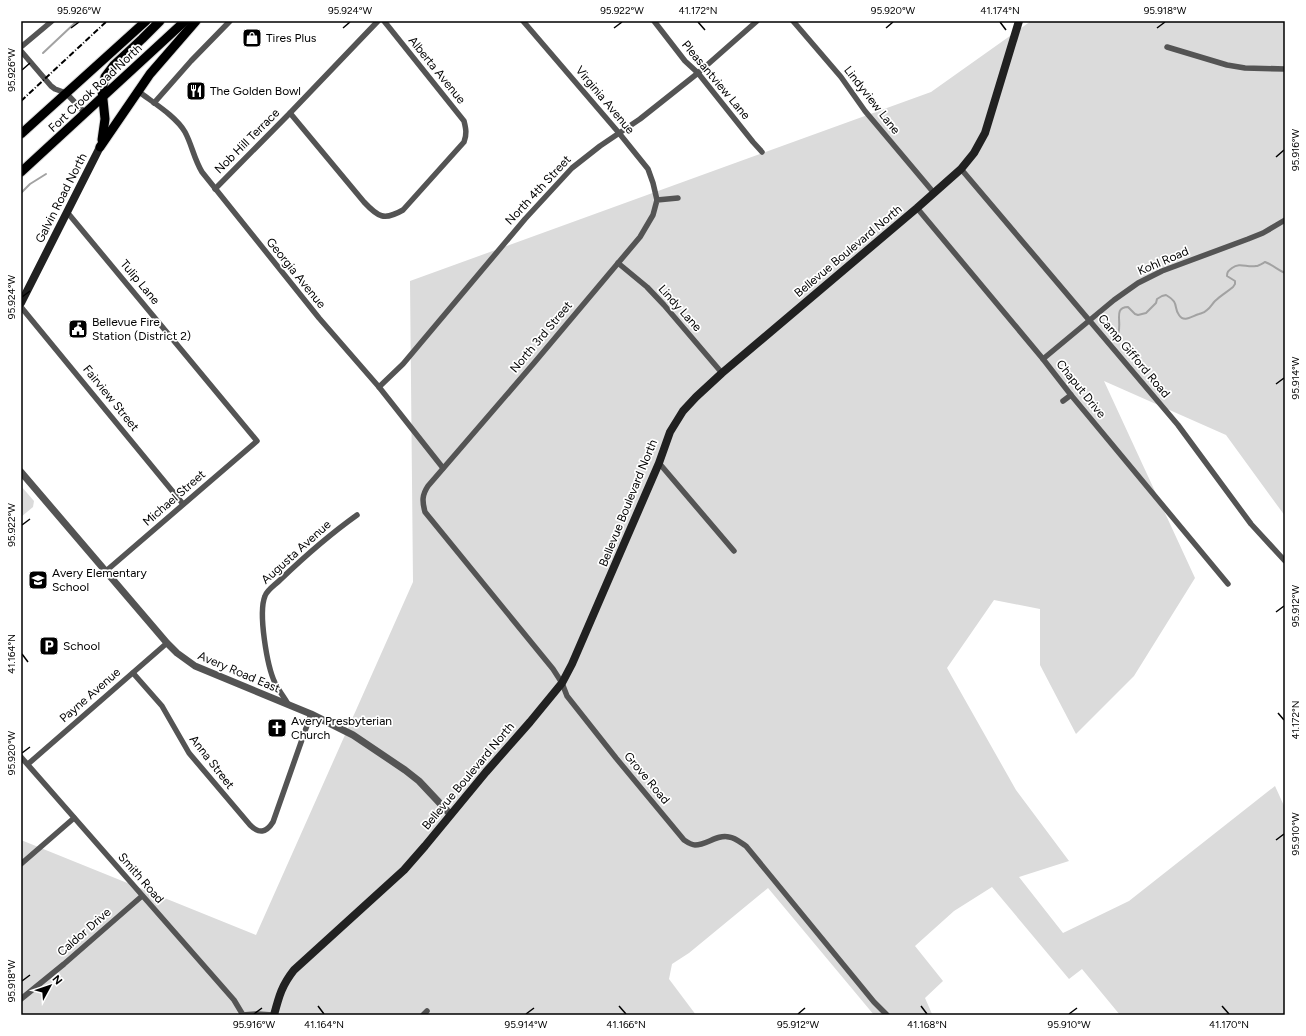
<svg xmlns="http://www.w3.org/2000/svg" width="1306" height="1036" viewBox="0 0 1306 1036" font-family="Figtree,sans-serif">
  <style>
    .green { fill: #dbdbdb }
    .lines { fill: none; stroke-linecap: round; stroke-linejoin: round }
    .stream { stroke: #a2a2a2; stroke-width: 2 }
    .primary-casing { stroke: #dbdbdb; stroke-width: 11 }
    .minor { stroke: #545454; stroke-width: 5.5 }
    .tertiary { stroke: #545454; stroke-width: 7 }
    .secondary { stroke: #212121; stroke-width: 8 }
    .primary { stroke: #000; stroke-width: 9 }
    .rail { stroke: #000; stroke-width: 2; stroke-dasharray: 6 2 1 2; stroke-linecap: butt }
    .ticks { fill: none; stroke: #000; stroke-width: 1.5 }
    .labels { text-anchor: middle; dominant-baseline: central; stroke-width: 3.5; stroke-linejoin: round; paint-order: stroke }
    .poi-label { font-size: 12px; fill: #000; stroke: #fff; text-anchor: start }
    .street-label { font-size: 12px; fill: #000; stroke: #fff }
    .neatline { fill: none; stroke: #000; stroke-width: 1.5 }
    .ticks-label { font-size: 10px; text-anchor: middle; fill: #000 }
  </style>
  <rect width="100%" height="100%" fill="#fff"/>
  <g class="green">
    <polygon points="1031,21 1285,21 1285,516 1226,435 1104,381 1195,578 1134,676 1076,734 1040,665 1040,609 994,600 947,668 1016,790 1069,861 1019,877 1063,933 1129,901 1275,786 1285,808 1285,1015 1120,1015 1082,969 1069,979 992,887 954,911 915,946 943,981 925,998 932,1014 930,1015 874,1015 768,888 689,953 672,964 669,979 696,1015 21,1015 21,840 256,935 413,582 410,281 931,92"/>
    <polygon points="21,486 34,501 33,507 21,517"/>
  </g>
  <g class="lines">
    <g class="stream">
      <polyline points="43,53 77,21"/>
      <polyline points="21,193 30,184 46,174"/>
      <path d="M 1116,338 C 1125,327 1111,307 1128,307 L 1135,314 L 1138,315 L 1146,313 L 1156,303 L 1157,299 L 1162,296 L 1166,295 C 1180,303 1173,307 1179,315 C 1184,323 1192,316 1199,314 C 1202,313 1204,313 1207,310 C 1211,307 1212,304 1215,301 C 1220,296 1227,292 1233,287 L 1235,284 L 1235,281 L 1227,276 C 1227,272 1228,271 1232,268 C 1240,262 1247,268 1256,266 C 1259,266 1263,263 1265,262 C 1273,265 1278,270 1285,273"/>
    </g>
    <g class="primary-casing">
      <g id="primary">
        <polyline points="21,134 146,21"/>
        <polyline points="102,140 105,119 102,90 105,77 114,65 142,39 160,21"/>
        <polyline points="100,147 150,74 196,21"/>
        <polyline points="21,172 185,21"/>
      </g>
    </g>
    <g class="minor">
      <polyline points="523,21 619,133 648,169 653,183 657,200"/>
      <polyline points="654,21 685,61 698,73 753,142 762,152"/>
      <polyline points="793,21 841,77 865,111 934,193"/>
      <polyline points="21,47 52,21"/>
      <polyline points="1167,47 1227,65 1245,68 1285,69"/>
      <polyline points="21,51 51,86 55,89 66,93 85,113"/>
      <path d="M 138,91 C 152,102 176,116 185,132 C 192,145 194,159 202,172 L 319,318 L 379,387 L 443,468"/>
      <polyline points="154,103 191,61 230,21"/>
      <path d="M 290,113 L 364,202 C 378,217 384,221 403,210 L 464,142 C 467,134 466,129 464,121 L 384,21"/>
      <polyline points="961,169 1178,425 1251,524 1285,561"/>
      <polyline points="215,189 290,113 378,21"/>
      <path d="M 678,198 L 657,200 L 653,215 L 640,237 L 534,363 L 428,486 C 422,495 422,501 425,512 L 553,669 L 562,683 L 567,696 L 616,758 L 684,840 C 687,842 692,845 695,845 C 707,845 717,834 729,837 C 736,838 741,843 746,846 L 874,1002 L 887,1015"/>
      <polyline points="917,208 1043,359 1071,395 1228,584"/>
      <polyline points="67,212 257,441 106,571"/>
      <polyline points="618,263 647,287 664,305 722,373"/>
      <polyline points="21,307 183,504"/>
      <polyline points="1043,359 1114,300 1138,283 1162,271 1248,239 1263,233 1285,220"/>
      <polyline points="379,387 403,364 525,219 572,168 600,146 640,119 698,73 757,21"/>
      <polyline points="1063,401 1071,395"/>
      <polyline points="659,463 734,551"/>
      <path d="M 133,673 L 162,706 L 189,753 L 250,825 C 259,834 266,833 273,822 L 311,714"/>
      <path d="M 288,704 C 284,697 279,691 275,683 C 267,666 258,613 265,596 C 267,590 275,585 280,580 C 304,557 329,535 357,515"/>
      <polyline points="21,757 234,1000 243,1015"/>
      <polyline points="28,764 167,643"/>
      <polyline points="21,864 74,818"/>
      <polyline points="21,999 64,964 142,896"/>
      <polyline points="242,1015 257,1014 273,1015"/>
      <polyline points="423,1015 427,1011"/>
    </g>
    <polyline class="tertiary" points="21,472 167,643 177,653 195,666 311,714 353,735 405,770 419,781 450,814"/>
    <g class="secondary">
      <polyline points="21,303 100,147"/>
      <path d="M 274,1015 C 279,996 282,985 294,970 L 404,870 L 425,846 L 486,772 L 530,722 L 562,683 L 572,664 L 607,583 L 659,463 L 670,432 L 683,411 L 696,397 L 722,373 L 917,208 L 961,169 L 974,153 L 985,133 L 1019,21"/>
    </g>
    <use href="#primary" class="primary"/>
    <polyline class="rail" points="21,101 107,21"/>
  </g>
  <path class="ticks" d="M 698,22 L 705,30M 1000,22 L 1006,30M 71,28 L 79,22M 343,28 L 350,22M 614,28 L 622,22M 886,28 L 893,22M 1157,28 L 1165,22M 22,70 L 30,63M 1276,157 L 1284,150M 22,297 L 30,291M 1276,384 L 1284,378M 22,525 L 30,519M 1276,612 L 1284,606M 22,654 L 28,662M 1278,713 L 1284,720M 22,753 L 30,747M 1276,840 L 1284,834M 22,981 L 30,975M 318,1006 L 324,1014M 619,1006 L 626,1014M 921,1006 L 927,1014M 1222,1006 L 1229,1014M 254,1014 L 262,1008M 526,1014 L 534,1008M 798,1014 L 805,1008M 1069,1014 L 1077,1008"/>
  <defs>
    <g id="shop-square" transform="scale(1)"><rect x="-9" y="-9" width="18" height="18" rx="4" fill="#000" stroke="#fff"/><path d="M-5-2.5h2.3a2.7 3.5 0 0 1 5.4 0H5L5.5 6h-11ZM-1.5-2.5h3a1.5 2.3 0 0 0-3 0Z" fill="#fff"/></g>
    <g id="restaurant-square" transform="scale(1)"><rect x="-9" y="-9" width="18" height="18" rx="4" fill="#000" stroke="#fff"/><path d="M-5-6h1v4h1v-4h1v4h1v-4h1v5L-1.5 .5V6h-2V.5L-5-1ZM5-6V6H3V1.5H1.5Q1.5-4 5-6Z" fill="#fff"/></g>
    <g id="civic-square" transform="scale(1)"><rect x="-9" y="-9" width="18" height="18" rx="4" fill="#000" stroke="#fff"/><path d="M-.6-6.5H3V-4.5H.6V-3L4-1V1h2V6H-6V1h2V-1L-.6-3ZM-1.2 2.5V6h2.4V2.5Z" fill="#fff"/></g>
    <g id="school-square" transform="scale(1)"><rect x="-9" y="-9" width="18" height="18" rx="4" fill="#000" stroke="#fff"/><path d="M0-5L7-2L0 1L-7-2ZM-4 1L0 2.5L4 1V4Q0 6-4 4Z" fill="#fff"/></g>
    <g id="parking-square" transform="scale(1)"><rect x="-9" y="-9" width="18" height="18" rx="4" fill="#000" stroke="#fff"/><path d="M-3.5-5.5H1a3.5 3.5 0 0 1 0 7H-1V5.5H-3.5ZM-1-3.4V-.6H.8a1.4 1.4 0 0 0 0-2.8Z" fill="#fff"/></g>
    <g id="church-square" transform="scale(1)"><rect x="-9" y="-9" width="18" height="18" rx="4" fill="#000" stroke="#fff"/><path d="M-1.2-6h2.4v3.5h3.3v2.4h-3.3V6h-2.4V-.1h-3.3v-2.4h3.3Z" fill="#fff"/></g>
  </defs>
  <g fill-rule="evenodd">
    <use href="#shop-square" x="252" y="38"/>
    <use href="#restaurant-square" x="196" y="91"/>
    <use href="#civic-square" x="78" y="329"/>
    <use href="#school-square" x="38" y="580"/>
    <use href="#parking-square" x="49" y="646"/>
    <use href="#church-square" x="277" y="728"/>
  </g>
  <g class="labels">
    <g class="poi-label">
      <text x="266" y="38">Tires Plus</text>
      <text x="210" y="91">The Golden Bowl</text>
      <text x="92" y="322">Bellevue Fire<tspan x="92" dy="14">Station (District 2)</tspan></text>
      <text x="52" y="573">Avery Elementary<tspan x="52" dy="14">School</tspan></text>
      <text x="63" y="646">School</text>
      <text x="291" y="721">Avery Presbyterian<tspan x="291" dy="14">Church</tspan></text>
    </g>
    <g class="street-label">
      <text transform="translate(437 70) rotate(51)">Alberta Avenue</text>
      <text transform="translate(716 80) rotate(50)">Pleasantview Lane</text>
      <text transform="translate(95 88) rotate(-43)">Fort Crook Road North</text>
      <text transform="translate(605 100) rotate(50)">Virginia Avenue</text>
      <text transform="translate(872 100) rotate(52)">Lindyview Lane</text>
      <text transform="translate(247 141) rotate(-45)">Nob Hill Terrace</text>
      <text transform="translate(538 190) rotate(-47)">North 4th Street</text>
      <text transform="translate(61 198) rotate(-63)">Galvin Road North</text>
      <text transform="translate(848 251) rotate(-40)">Bellevue Boulevard North</text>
      <text transform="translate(1163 261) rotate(-23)">Kohl Road</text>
      <text transform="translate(296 273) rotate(51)">Georgia Avenue</text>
      <text transform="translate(140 282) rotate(50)">Tulip Lane</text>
      <text transform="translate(680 308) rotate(48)">Lindy Lane</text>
      <text transform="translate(541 337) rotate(-50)">North 3rd Street</text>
      <text transform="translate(1134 356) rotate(50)">Camp Gifford Road</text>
      <text transform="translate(1081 389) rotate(51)">Chaput Drive</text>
      <text transform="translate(111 398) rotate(51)">Fairview Street</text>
      <text transform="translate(174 498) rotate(-41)">Michael Street</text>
      <text transform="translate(628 503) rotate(-68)">Bellevue Boulevard North</text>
      <text transform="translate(296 552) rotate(-42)">Augusta Avenue</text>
      <text transform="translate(239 672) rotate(23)">Avery Road East</text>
      <text transform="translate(90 695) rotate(-41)">Payne Avenue</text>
      <text transform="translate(212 762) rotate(52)">Anna Street</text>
      <text transform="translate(468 776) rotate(-50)">Bellevue Boulevard North</text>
      <text transform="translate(647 778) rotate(50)">Grove Road</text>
      <text transform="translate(141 878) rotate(49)">Smith Road</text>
      <text transform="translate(84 932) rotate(-41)">Caldor Drive</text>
    </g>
  </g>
  <rect width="1306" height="1036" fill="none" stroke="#ffffff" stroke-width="44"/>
  <g transform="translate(50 986) rotate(50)" stroke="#ffffff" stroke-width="3" paint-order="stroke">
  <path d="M0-3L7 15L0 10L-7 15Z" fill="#000000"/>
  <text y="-6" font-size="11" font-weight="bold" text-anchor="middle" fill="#000000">N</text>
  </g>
  <rect x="22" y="22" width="1262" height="992" class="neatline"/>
  <g class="ticks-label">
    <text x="79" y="14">95.926°W</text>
    <text x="350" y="14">95.924°W</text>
    <text x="622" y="14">95.922°W</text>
    <text x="698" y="14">41.172°N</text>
    <text x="893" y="14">95.920°W</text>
    <text x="1000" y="14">41.174°N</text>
    <text x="1165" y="14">95.918°W</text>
    <text transform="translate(11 70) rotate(-90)" y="4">95.926°W</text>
    <text transform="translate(1295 150) rotate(-90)" y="4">95.916°W</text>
    <text transform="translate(11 297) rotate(-90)" y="4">95.924°W</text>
    <text transform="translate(1295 378) rotate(-90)" y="4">95.914°W</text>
    <text transform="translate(11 525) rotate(-90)" y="4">95.922°W</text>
    <text transform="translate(1295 606) rotate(-90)" y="4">95.912°W</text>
    <text transform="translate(11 654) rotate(-90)" y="4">41.164°N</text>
    <text transform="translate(1295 720) rotate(-90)" y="4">41.172°N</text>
    <text transform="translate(11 753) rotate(-90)" y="4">95.920°W</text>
    <text transform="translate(1295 834) rotate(-90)" y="4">95.910°W</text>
    <text transform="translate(11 981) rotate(-90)" y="4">95.918°W</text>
    <text x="254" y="1028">95.916°W</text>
    <text x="324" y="1028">41.164°N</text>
    <text x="526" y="1028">95.914°W</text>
    <text x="626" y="1028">41.166°N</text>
    <text x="798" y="1028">95.912°W</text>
    <text x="927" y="1028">41.168°N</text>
    <text x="1069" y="1028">95.910°W</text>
    <text x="1229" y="1028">41.170°N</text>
  </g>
</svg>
